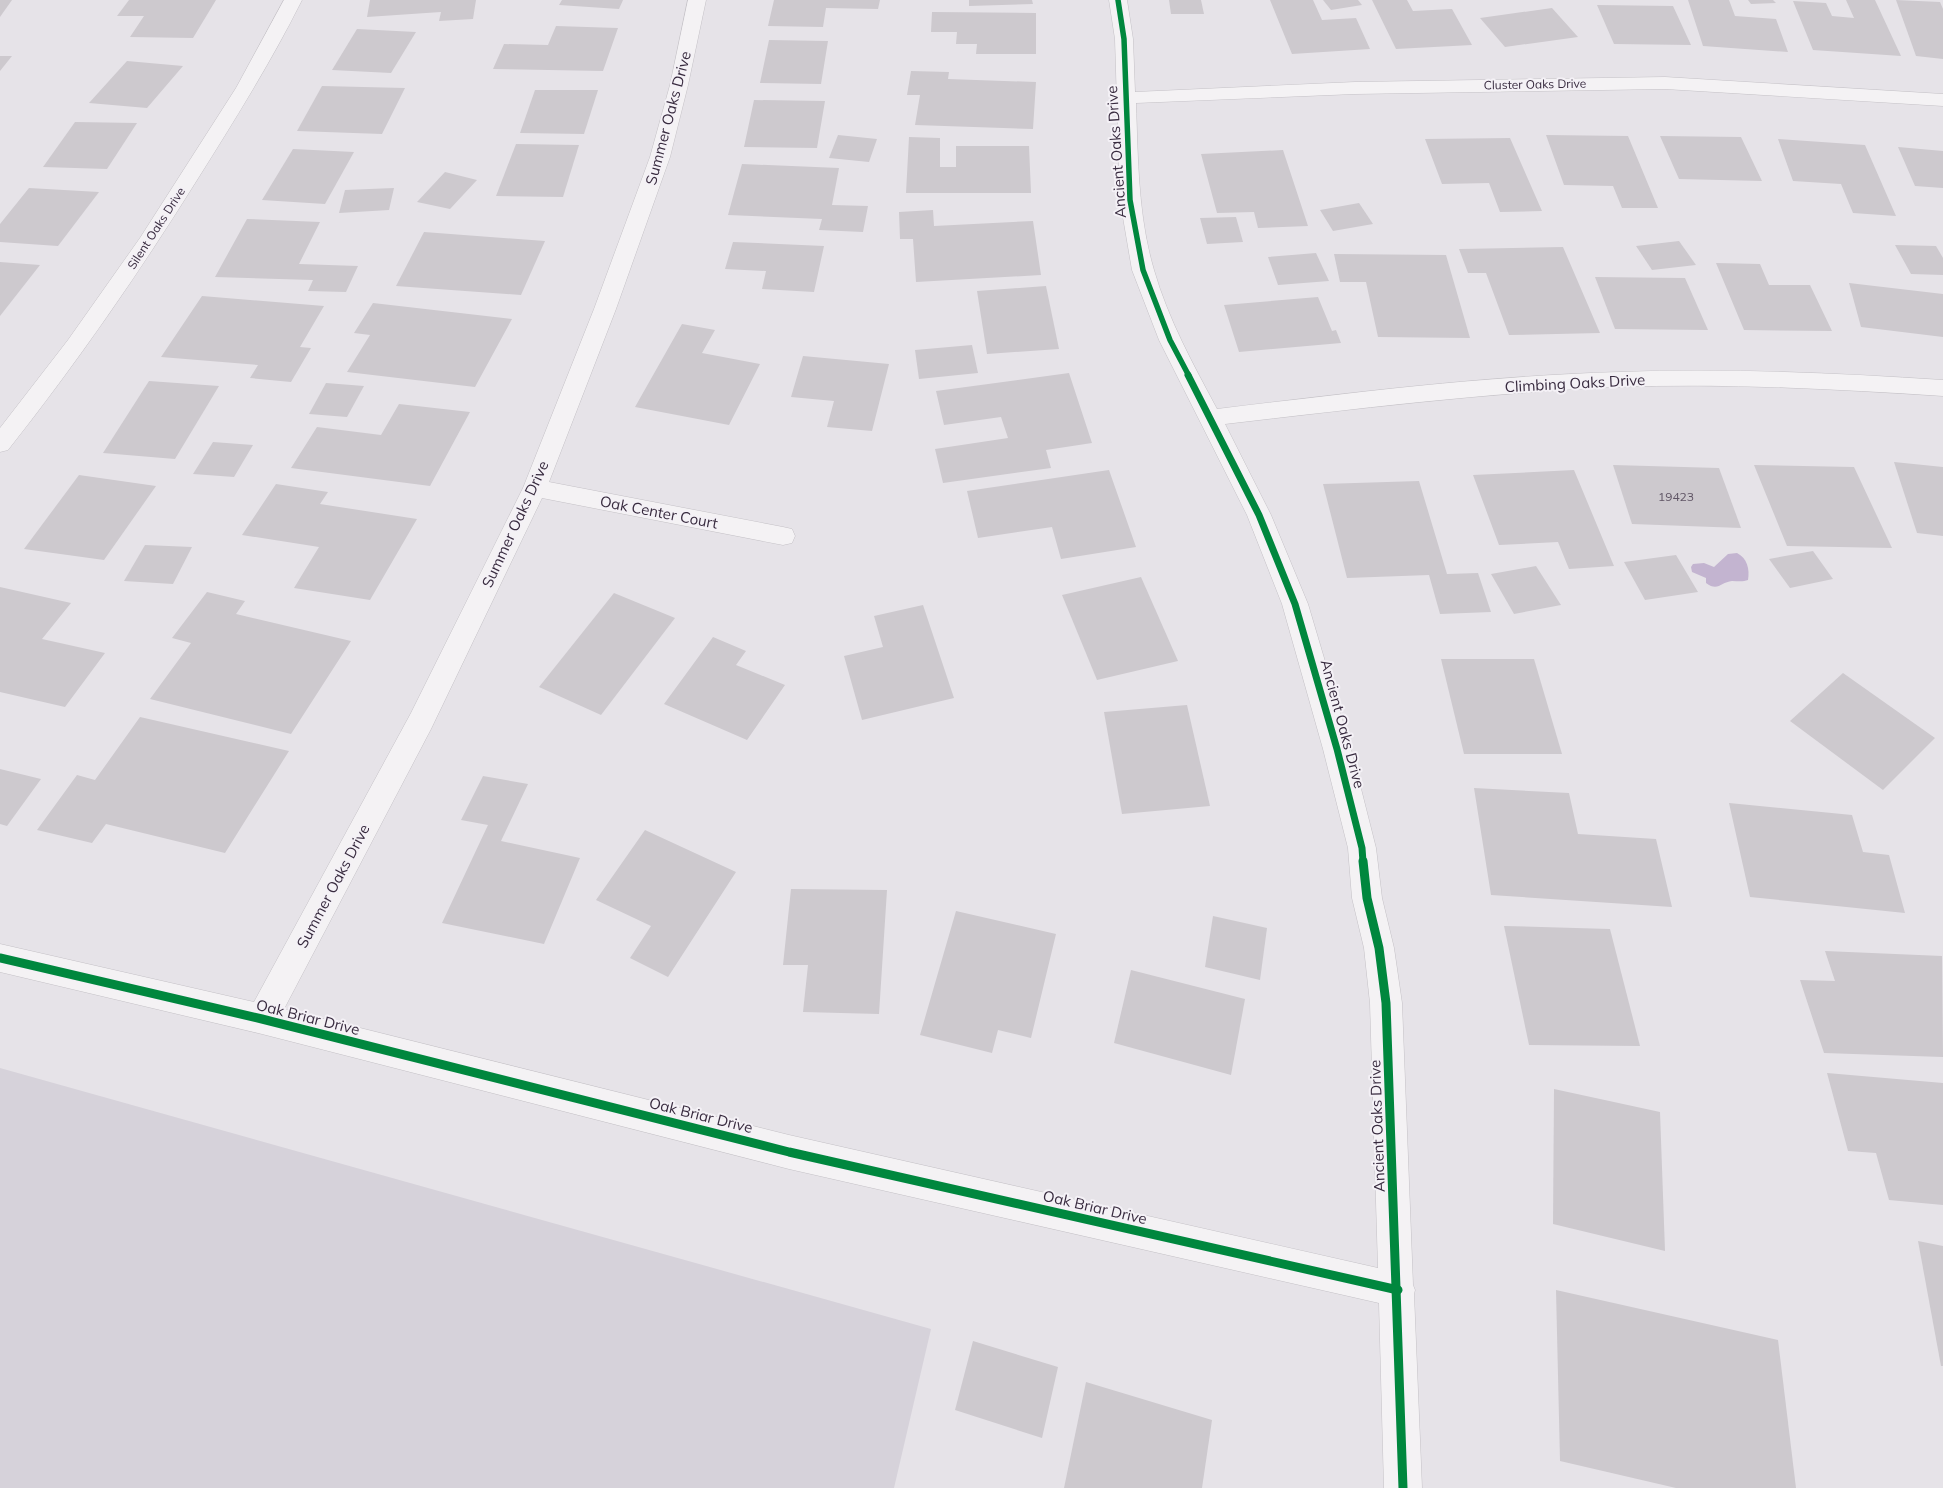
<svg xmlns="http://www.w3.org/2000/svg" width="1943" height="1488" viewBox="0 0 1943 1488" font-family="Mulish,sans-serif">
  <style>
    .built { fill: #d6d2da }
    .water { fill: #c3b4d0 }
    .building { fill: #cdc9ce }
    .lines { fill: none; stroke-linecap: round; stroke-linejoin: round }
    .minor-casing { stroke: #c4c1c6; stroke-width: 1 }
    .minor { fill: #f4f2f4; fill-rule: evenodd }
    .cycleway-far2-casing { stroke: #f4f1f6; stroke-width: 8 }
    .cycleway-far1-casing { stroke: #f4f1f6; stroke-width: 10 }
    .cycleway-casing { stroke: #f4f1f6; stroke-width: 12 }
    .cycleway-far2 { stroke: #00873e; stroke-width: 5.5 }
    .cycleway-far1 { stroke: #00873e; stroke-width: 7 }
    .cycleway { stroke: #00873e; stroke-width: 9 }
    .labels { text-anchor: middle; dominant-baseline: central; stroke-width: 4; stroke-linejoin: round; paint-order: stroke }
    .far-street-label { font-size: 12px; fill: #382b3f; stroke: #f4f1f6 }
    .number-label { font-size: 12px; fill: #5f5464 }
    .street-label { font-size: 15px; fill: #382b3f; stroke: #f4f1f6 }
  </style>
  <rect width="100%" height="100%" fill="#e6e3e8"/>
  <polygon class="built" points="0,1068 931,1329 894,1488 0,1488"/>
  <path class="water" d="M 1737,553 C 1747,558 1750,569 1748,580 C 1743,582 1738,581 1732,581 C 1721,582 1718,592 1706,583 L 1706,578 L 1692,572 L 1691,567 L 1693,564 L 1704,563 L 1714,567 L 1728,554 Z"/>
  <g class="building">
    <polygon points="0,0 12,0 0,17"/>
    <polygon points="129,0 216,0 193,38 130,37 144,16 117,16"/>
    <polygon points="370,0 476,0 473,19 439,21 441,12 367,17"/>
    <polygon points="562,0 623,0 619,9 559,5"/>
    <polygon points="774,0 880,0 878,9 826,8 823,27 768,26"/>
    <polygon points="969,0 1032,0 1033,4 969,6"/>
    <polygon points="1169,0 1201,0 1204,14 1171,14"/>
    <polygon points="1270,0 1313,0 1322,20 1356,18 1370,49 1292,54"/>
    <polygon points="1323,0 1358,0 1362,5 1331,10"/>
    <polygon points="1372,0 1407,0 1413,11 1452,9 1472,45 1396,49"/>
    <polygon points="1688,0 1729,0 1735,16 1776,19 1788,52 1703,46"/>
    <polygon points="1748,0 1773,0 1776,3 1751,4"/>
    <polygon points="1846,0 1875,0 1901,56 1813,50 1793,1 1826,3 1832,16 1854,18"/>
    <polygon points="1896,0 1940,2 1943,9 1943,59 1916,56"/>
    <polygon points="1597,5 1673,6 1691,45 1614,44"/>
    <polygon points="1552,8 1578,37 1505,47 1480,18"/>
    <polygon points="932,12 1036,13 1036,54 976,54 977,44 956,44 957,32 931,32"/>
    <polygon points="556,26 618,28 603,71 493,69 504,44 548,45"/>
    <polygon points="357,29 416,32 391,73 332,70"/>
    <polygon points="769,40 828,41 821,84 760,83"/>
    <polygon points="0,56 12,56 0,71"/>
    <polygon points="127,61 183,66 147,108 89,103"/>
    <polygon points="911,71 949,72 948,79 1036,82 1033,129 915,125 920,95 907,95"/>
    <polygon points="322,86 405,88 382,134 297,131"/>
    <polygon points="535,90 598,90 584,134 520,133"/>
    <polygon points="754,100 825,101 817,148 744,147"/>
    <polygon points="75,122 137,123 107,169 43,167"/>
    <polygon points="838,135 877,139 869,162 829,158"/>
    <polygon points="1546,135 1628,136 1658,208 1622,208 1613,186 1564,185"/>
    <polygon points="1660,136 1741,137 1762,181 1679,179"/>
    <polygon points="909,137 940,138 940,167 956,167 956,146 1029,146 1031,193 906,193"/>
    <polygon points="1510,138 1542,211 1500,212 1489,183 1442,184 1425,139"/>
    <polygon points="1778,139 1865,145 1896,216 1853,213 1841,184 1793,181"/>
    <polygon points="516,144 579,145 563,197 496,196"/>
    <polygon points="1898,147 1943,151 1943,188 1915,186"/>
    <polygon points="293,149 354,152 325,204 262,200"/>
    <polygon points="1283,150 1308,226 1258,228 1254,212 1217,213 1201,154"/>
    <polygon points="742,164 839,168 832,205 868,206 863,232 819,230 822,219 728,215"/>
    <polygon points="445,172 477,180 450,209 417,202"/>
    <polygon points="29,188 99,192 58,246 0,242 0,224"/>
    <polygon points="394,188 389,210 339,213 345,190"/>
    <polygon points="1359,203 1373,224 1333,231 1320,210"/>
    <polygon points="933,210 934,226 1033,221 1041,275 916,282 913,239 900,239 899,212"/>
    <polygon points="1236,217 1243,242 1207,244 1200,218"/>
    <polygon points="247,219 320,222 299,264 358,266 346,292 308,291 313,280 215,277"/>
    <polygon points="424,232 545,241 521,295 396,286"/>
    <polygon points="1679,241 1696,265 1652,270 1636,246"/>
    <polygon points="733,242 824,246 814,292 762,289 766,271 725,269"/>
    <polygon points="1895,245 1936,246 1943,258 1943,275 1911,274"/>
    <polygon points="1563,247 1600,333 1509,335 1486,273 1468,273 1459,249"/>
    <polygon points="1316,253 1329,281 1278,285 1268,257"/>
    <polygon points="1334,254 1446,255 1470,338 1378,337 1366,282 1340,282"/>
    <polygon points="0,262 40,265 0,316"/>
    <polygon points="1716,263 1760,264 1769,285 1810,285 1832,331 1744,330"/>
    <polygon points="1595,277 1685,278 1708,330 1615,329"/>
    <polygon points="1849,283 1943,294 1943,337 1861,327"/>
    <polygon points="1046,286 1059,349 987,354 977,291"/>
    <polygon points="202,296 324,306 300,347 311,348 291,382 250,378 258,365 161,357"/>
    <polygon points="1318,297 1332,331 1336,330 1341,343 1239,352 1224,305"/>
    <polygon points="373,303 512,319 475,387 347,372 370,335 354,333"/>
    <polygon points="682,324 715,330 702,353 760,364 729,425 635,407"/>
    <polygon points="972,345 978,373 919,379 915,350"/>
    <polygon points="803,356 889,364 872,431 827,427 834,401 791,397"/>
    <polygon points="1069,373 1092,443 1046,450 1051,468 943,483 935,449 1008,438 1001,417 944,425 936,391"/>
    <polygon points="149,381 219,386 175,459 103,453"/>
    <polygon points="326,383 364,386 347,417 309,414"/>
    <polygon points="399,404 470,412 430,486 291,468 317,427 381,435"/>
    <polygon points="213,442 253,445 234,477 193,474"/>
    <polygon points="1894,462 1943,467 1943,536 1917,533"/>
    <polygon points="1613,465 1719,468 1741,528 1632,524"/>
    <polygon points="1754,465 1854,467 1892,548 1787,546"/>
    <polygon points="1109,470 1136,547 1061,559 1052,527 978,538 967,491"/>
    <polygon points="1574,470 1614,566 1569,569 1558,542 1499,545 1473,475"/>
    <polygon points="79,475 156,486 104,560 24,549"/>
    <polygon points="1419,481 1447,574 1478,573 1491,612 1440,614 1429,575 1347,578 1323,484"/>
    <polygon points="276,484 328,492 320,504 417,519 370,600 294,588 319,547 242,535"/>
    <polygon points="145,545 192,547 173,584 124,581"/>
    <polygon points="1813,551 1833,579 1790,588 1769,559"/>
    <polygon points="1676,555 1698,592 1645,600 1624,562"/>
    <polygon points="1536,566 1561,605 1514,614 1491,574"/>
    <polygon points="1141,577 1178,661 1097,680 1062,595"/>
    <polygon points="0,587 71,603 42,639 105,653 65,707 0,692"/>
    <polygon points="207,592 245,601 236,614 351,641 291,734 150,699 191,643 172,638"/>
    <polygon points="614,593 675,618 601,715 539,687"/>
    <polygon points="923,605 954,698 862,720 844,656 883,647 874,616"/>
    <polygon points="713,637 746,651 736,665 785,685 747,740 664,704"/>
    <polygon points="1441,659 1534,659 1562,754 1464,754"/>
    <polygon points="1843,673 1935,738 1883,790 1790,721"/>
    <polygon points="1187,705 1210,806 1122,814 1104,712"/>
    <polygon points="140,717 289,751 225,853 106,824 92,843 37,830 77,775 95,780"/>
    <polygon points="0,769 41,779 7,826 0,824"/>
    <polygon points="483,776 528,784 501,841 580,858 544,944 442,923 488,825 461,820"/>
    <polygon points="1474,788 1569,793 1578,834 1656,839 1672,907 1491,895"/>
    <polygon points="1729,803 1852,815 1863,852 1889,855 1905,913 1750,897"/>
    <polygon points="645,830 736,872 668,977 630,958 651,926 596,900"/>
    <polygon points="791,889 887,890 879,1014 803,1012 808,965 783,965"/>
    <polygon points="956,911 1056,934 1031,1038 998,1030 992,1053 920,1035"/>
    <polygon points="1213,916 1267,928 1260,980 1205,967"/>
    <polygon points="1504,926 1610,929 1640,1046 1529,1045"/>
    <polygon points="1825,951 1942,956 1943,1057 1824,1053 1800,980 1835,981"/>
    <polygon points="1131,970 1245,999 1231,1075 1114,1043"/>
    <polygon points="1827,1073 1943,1083 1943,1205 1889,1200 1876,1153 1848,1151"/>
    <polygon points="1554,1089 1660,1112 1665,1251 1553,1224"/>
    <polygon points="1918,1241 1943,1246 1943,1366 1941,1366"/>
    <polygon points="1556,1290 1778,1340 1796,1488 1676,1488 1560,1461"/>
    <polygon points="973,1341 1058,1367 1042,1438 955,1410"/>
    <polygon points="1086,1382 1212,1420 1202,1488 1064,1488"/>
  </g>
  <g class="lines">
    <g class="minor-casing">
      <g id="minor">
        <path d="M 284,0 L 302,0 C 271,62 234,121 197,180 C 139,273 76,364 8,450 L 0,452 L 0,428 L 68,340 L 140,238 L 236,88 Z"/>
        <path d="M 688,0 L 706,0 L 688,85 L 670,157 L 616,309 L 549,482 L 783,527 L 792,529 L 795,536 L 792,543 L 783,545 L 542,498 L 431,729 L 284,1009 L 789,1135 L 1378,1268 L 1370,1003 L 1364,948 L 1352,898 L 1348,848 L 1323,749 L 1282,604 L 1247,515 L 1159,340 L 1132,270 L 1120,200 L 1115,39 L 1109,0 L 1127,0 L 1133,39 L 1135,92 L 1355,82 L 1665,77 L 1943,94 L 1943,106 L 1665,89 L 1355,94 L 1136,103 C 1138,159 1138,216 1154,270 C 1168,319 1193,364 1217,409 C 1350,393 1484,376 1619,372 C 1727,368 1835,373 1943,380 L 1943,396 C 1834,389 1725,383 1615,387 C 1484,393 1354,409 1225,424 L 1271,515 L 1308,604 L 1351,749 L 1376,848 L 1382,898 L 1394,948 L 1402,1003 L 1413,1285 L 1415,1290 L 1414,1294 L 1422,1488 L 1384,1488 L 1379,1303 L 789,1169 L 262,1034 L 0,972 L 0,944 L 254,1002 L 411,713 L 523,488 L 594,309 L 650,157 L 670,85 Z"/>
      </g>
    </g>
    <use href="#minor" class="minor"/>
    <g class="cycleway-far2-casing">
      <polyline id="cycleway-far2" points="1118,0 1124,39 1130,200 1143,270 1170,340 1189,376"/>
    </g>
    <g class="cycleway-far1-casing">
      <polyline id="cycleway-far1" points="1188,375 1259,515 1295,604 1337,749 1362,848 1363,862"/>
    </g>
    <g class="cycleway-casing">
      <g id="cycleway">
        <polyline points="1363,861 1367,898 1379,948 1386,1003 1403,1488"/>
        <polyline points="0,958 262,1019 789,1152 1398,1290"/>
      </g>
    </g>
    <use href="#cycleway-far2" class="cycleway-far2"/>
    <use href="#cycleway-far1" class="cycleway-far1"/>
    <use href="#cycleway" class="cycleway"/>
  </g>
  <g class="labels">
    <g class="far-street-label">
      <text transform="translate(1535 84) rotate(-1)">Cluster Oaks Drive</text>
      <text transform="translate(156 228) rotate(-57)">Silent Oaks Drive</text>
    </g>
    <g class="number-label">
      <text x="1676" y="496">19423</text>
    </g>
    <g class="street-label">
      <text transform="translate(668 118) rotate(-75)">Summer Oaks Drive</text>
      <text transform="translate(1116 152) rotate(-94)">Ancient Oaks Drive</text>
      <text transform="translate(1575 383) rotate(-3)">Climbing Oaks Drive</text>
      <text transform="translate(659 512) rotate(11)">Oak Center Court</text>
      <text transform="translate(515 524) rotate(-65)">Summer Oaks Drive</text>
      <text transform="translate(1343 724) rotate(75)">Ancient Oaks Drive</text>
      <text transform="translate(333 886) rotate(-62)">Summer Oaks Drive</text>
      <text transform="translate(308 1017) rotate(14)">Oak Briar Drive</text>
      <text transform="translate(701 1115) rotate(14)">Oak Briar Drive</text>
      <text transform="translate(1377 1126) rotate(-92)">Ancient Oaks Drive</text>
      <text transform="translate(1095 1207) rotate(13)">Oak Briar Drive</text>
    </g>
  </g>
</svg>
